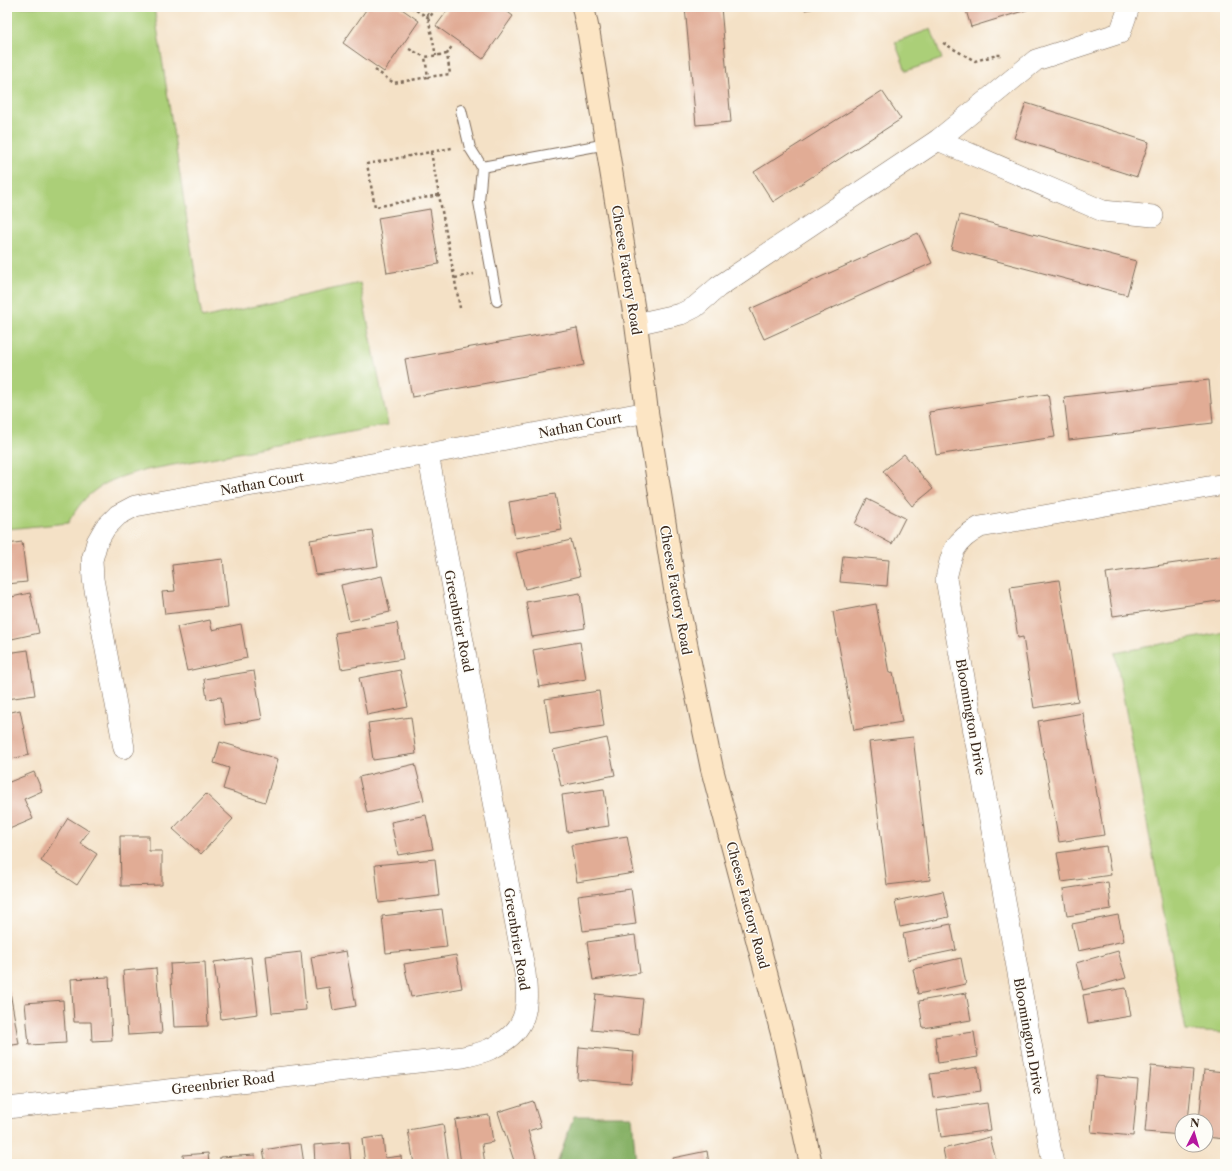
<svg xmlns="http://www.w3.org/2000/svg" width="1232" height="1171" viewBox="0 0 1232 1171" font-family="'Libre Caslon Text',serif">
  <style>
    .green { fill: #abcf78; stroke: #737c4b }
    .forest { fill: #88b268; stroke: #626e43 }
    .building { fill: #e1ac95 }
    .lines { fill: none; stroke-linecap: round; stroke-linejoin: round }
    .lane-casing { stroke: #7c6a59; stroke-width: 12 }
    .street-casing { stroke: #7c6a59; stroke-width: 22 }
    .secondary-casing { stroke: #7c6a59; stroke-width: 24 }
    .path { stroke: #7c6a59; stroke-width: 2.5; stroke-dasharray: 3 3; stroke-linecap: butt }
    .lane { stroke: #fff; stroke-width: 10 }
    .street { stroke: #fff; stroke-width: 21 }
    .secondary { stroke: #fce5c4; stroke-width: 22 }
    .labels { text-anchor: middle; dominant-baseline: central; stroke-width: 3; stroke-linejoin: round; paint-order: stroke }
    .street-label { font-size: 13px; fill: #3b2a1e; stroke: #fdfcf7 }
  </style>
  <rect width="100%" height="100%" fill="#fdfcf7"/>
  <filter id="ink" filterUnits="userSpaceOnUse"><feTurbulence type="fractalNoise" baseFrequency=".025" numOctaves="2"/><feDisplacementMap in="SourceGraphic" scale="8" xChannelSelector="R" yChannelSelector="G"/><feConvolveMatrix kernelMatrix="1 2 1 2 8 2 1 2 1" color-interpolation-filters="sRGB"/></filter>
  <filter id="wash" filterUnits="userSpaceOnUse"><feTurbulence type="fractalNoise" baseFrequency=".012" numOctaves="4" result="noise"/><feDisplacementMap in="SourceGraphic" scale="16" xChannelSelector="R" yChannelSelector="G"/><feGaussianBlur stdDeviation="0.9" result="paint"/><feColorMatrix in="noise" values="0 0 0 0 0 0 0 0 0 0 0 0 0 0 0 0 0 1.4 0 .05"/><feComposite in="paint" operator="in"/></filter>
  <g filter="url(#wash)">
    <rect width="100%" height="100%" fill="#f4e1c6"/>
    <g class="green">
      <path d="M 7,7 L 154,7 L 202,318 L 360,283 L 388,425 L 141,471 C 106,480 86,490 68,523 L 7,529 Z"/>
      <polygon points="931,29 942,59 906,71 895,42"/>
      <polygon points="1225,632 1225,1033 1186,1031 1115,653"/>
    </g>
    <polygon class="forest" points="574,1116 632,1116 636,1164 557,1164"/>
    <g id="blocks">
      <g class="building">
        <polygon points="368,7 399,7 419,21 384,72 343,43"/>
        <polygon points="450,7 501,7 513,16 483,59 436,26"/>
        <polygon points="685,7 721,7 731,122 696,125"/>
        <polygon points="804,7 816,7 816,8 805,10"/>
        <polygon points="965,7 1036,7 971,27"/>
        <polygon points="882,91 901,119 773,202 754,172"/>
        <polygon points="1026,103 1149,142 1137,177 1014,138"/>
        <polygon points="430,209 439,264 387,273 378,218"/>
        <polygon points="960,215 1136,261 1127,295 951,249"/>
        <polygon points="918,233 932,263 764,339 750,309"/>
        <polygon points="577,328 584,365 412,397 405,359"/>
        <polygon points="1209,380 1213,423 1069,440 1064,397"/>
        <polygon points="1048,394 1055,437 936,455 929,412"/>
        <polygon points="904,454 933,489 912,506 883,471"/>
        <polygon points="555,494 562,530 515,538 509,502"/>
        <polygon points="867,499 905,518 892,544 855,524"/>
        <polygon points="372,530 378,566 316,575 310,540"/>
        <polygon points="571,540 580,576 525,589 516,553"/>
        <polygon points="22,542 27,582 7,584 7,544"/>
        <polygon points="843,556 889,560 887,586 840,582"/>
        <polygon points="1225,556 1225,600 1113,616 1106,573"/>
        <polygon points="223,559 228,607 165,614 162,592 175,591 172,565"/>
        <polygon points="382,576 390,612 349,621 341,585"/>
        <polygon points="1059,580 1078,701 1034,708 1023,637 1018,638 1010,587"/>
        <polygon points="30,593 39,633 7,640 7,598"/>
        <polygon points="580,593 585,628 532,637 526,602"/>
        <polygon points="876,604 889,673 893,672 902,722 854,730 833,612"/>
        <polygon points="210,620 212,630 241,624 247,658 187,671 177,627"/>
        <polygon points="397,623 403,659 341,669 335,633"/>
        <polygon points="580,642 586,679 539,687 533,650"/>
        <polygon points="28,650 35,695 7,699 7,653"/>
        <polygon points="400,670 408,707 367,715 359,678"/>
        <polygon points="254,671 262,719 225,725 221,697 207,699 204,679"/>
        <polygon points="599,691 604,726 550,734 545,699"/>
        <polygon points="20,710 29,755 7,760 7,713"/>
        <polygon points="1083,713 1104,835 1059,842 1038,721"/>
        <polygon points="411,717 416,754 373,760 368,723"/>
        <polygon points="913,737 930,880 887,885 869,742"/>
        <polygon points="607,738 615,775 561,786 553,750"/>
        <polygon points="220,742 278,759 265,802 223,789 229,768 214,763"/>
        <polygon points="415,764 424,800 367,813 359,777"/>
        <polygon points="34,772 42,791 24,799 33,819 7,830 7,783"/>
        <polygon points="604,789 609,826 567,832 562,795"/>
        <polygon points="206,794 233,819 201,854 173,829"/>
        <polygon points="426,815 433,849 398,855 391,822"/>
        <polygon points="68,818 89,831 80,843 97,854 77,885 41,861"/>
        <polygon points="120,836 149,836 149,851 162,851 162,885 121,886"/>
        <polygon points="627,836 634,873 577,882 571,845"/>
        <polygon points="1106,846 1111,875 1062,882 1057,853"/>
        <polygon points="435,859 439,896 379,903 375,865"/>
        <polygon points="1108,882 1111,909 1067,916 1063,889"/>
        <polygon points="631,889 636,924 583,931 578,896"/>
        <polygon points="943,891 949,917 900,927 895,901"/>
        <polygon points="442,909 447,947 386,953 382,916"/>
        <polygon points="1118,915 1124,941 1078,951 1072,924"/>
        <polygon points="951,924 956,950 908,960 903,934"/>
        <polygon points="635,935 640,973 593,980 587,942"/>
        <polygon points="346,951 356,1006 333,1010 329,987 316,989 311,957"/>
        <polygon points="1118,951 1126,978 1083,990 1076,963"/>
        <polygon points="301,952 306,1010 272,1013 266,956"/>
        <polygon points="456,955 462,988 411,997 404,964"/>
        <polygon points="251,957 258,1014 221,1019 214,962"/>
        <polygon points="961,958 966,984 918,994 913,969"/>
        <polygon points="205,962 208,1026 174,1027 170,964"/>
        <polygon points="156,968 162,1033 128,1035 123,971"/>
        <polygon points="109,977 112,1040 92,1041 91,1022 74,1022 71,979"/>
        <polygon points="1126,988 1131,1016 1088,1023 1083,995"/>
        <polygon points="10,992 19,1044 7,1046 7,993"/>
        <polygon points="966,993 971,1020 923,1028 919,1001"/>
        <polygon points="596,994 643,999 639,1035 592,1030"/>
        <polygon points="63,1000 66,1043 29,1045 25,1003"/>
        <polygon points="974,1032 978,1057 938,1063 935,1037"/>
        <polygon points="579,1047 634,1052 631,1084 577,1079"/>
        <polygon points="1151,1066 1193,1070 1188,1121 1182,1121 1182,1135 1145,1132"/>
        <polygon points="978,1067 981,1091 933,1098 930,1074"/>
        <polygon points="1204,1070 1225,1072 1225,1139 1206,1137 1206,1121 1199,1121"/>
        <polygon points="1096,1076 1138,1080 1133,1136 1091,1132"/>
        <polygon points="533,1101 541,1127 528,1131 538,1164 515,1164 498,1112"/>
        <polygon points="987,1103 991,1130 941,1137 937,1110"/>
        <polygon points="489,1115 493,1142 482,1144 485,1164 461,1164 455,1120"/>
        <polygon points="443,1124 449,1164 414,1164 408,1130"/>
        <polygon points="383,1136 385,1158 401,1156 402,1164 365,1164 362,1139"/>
        <polygon points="990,1137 997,1164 946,1164 943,1149"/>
        <polygon points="349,1142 351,1164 315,1164 314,1145"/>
        <polygon points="301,1144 304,1164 266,1164 263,1150"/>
        <polygon points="707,1151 709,1164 675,1164 673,1158"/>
        <polygon points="208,1153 209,1164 184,1164 183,1155"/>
        <polygon points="255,1155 256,1164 220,1164 220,1157"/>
      </g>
    </g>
  </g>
  <g filter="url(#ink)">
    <use href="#blocks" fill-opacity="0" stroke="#7c6a59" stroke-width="1"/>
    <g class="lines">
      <g class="lane-casing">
        <g id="lane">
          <polyline points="461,110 470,148 482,167"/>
          <polyline points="497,301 479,202 482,167 607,144"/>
        </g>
      </g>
      <g class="street-casing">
        <g id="street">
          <polyline points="938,140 1103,211 1153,216"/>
          <polyline points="636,324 681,314 695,307 718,287 938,140 1036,60 1120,33 1129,7"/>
          <polyline points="124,748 93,579 92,560 97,542 105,528 118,515 135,506 428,454 647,412"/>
          <path d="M 7,1108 L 463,1057 C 472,1055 482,1053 490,1049 C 527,1032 529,1010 525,973 L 428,454"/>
          <path d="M 1053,1164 L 946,579 C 952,551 954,541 980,527 L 1225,484"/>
        </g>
      </g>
      <g class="secondary-casing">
        <polyline id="secondary" points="583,7 589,35 636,324 647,412 676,595 712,769 784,1041 811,1164"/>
      </g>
      <g class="path">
        <polyline points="411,7 429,18 437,7"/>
        <polyline points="426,7 436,56"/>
        <polyline points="943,43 975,61 997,55 1003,55"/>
        <polyline points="409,49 425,57"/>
        <polyline points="447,54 425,57 428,77 450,74 447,54 452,46"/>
        <polyline points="375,70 394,83 428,77"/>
        <polyline points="431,152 460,308"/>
        <polyline points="439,195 375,207 367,164 452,148"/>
        <polyline points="455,278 474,274"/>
      </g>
      <use href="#lane" class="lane"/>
      <use href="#street" class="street"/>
      <use href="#secondary" class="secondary"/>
    </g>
  </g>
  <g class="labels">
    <g class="street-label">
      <text transform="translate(627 270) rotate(81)">Cheese Factory Road</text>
      <text transform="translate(580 425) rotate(-11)">Nathan Court</text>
      <text transform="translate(262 483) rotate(-10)">Nathan Court</text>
      <text transform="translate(676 590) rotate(80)">Cheese Factory Road</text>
      <text transform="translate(459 621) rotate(79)">Greenbrier Road</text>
      <text transform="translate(971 717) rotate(80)">Bloomington Drive</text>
      <text transform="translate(748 905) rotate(75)">Cheese Factory Road</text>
      <text transform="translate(517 939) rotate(81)">Greenbrier Road</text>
      <text transform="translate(1029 1036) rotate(80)">Bloomington Drive</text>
      <text transform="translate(223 1083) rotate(-7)">Greenbrier Road</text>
    </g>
  </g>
  <rect width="1232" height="1171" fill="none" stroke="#fdfcf7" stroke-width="24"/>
  <g transform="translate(1194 1133) rotate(5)"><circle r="19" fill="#fdfcf7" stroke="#afa8a0"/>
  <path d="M0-3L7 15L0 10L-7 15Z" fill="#b5179e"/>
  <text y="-6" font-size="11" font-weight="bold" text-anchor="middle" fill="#3b2a1e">N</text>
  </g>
</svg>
